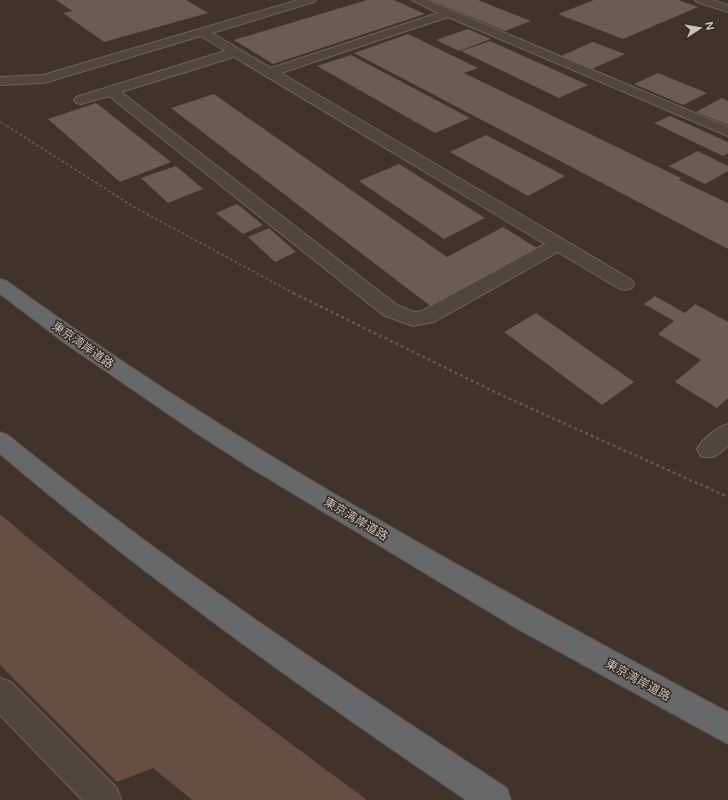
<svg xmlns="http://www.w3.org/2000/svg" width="728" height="800" viewBox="0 0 728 800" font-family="Figtree,'Noto Sans JP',sans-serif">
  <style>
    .water { fill: #664e40 }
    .building { fill: #6b5b53 }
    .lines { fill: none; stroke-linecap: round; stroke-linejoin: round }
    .minor-casing { stroke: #6e635c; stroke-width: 2 }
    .tertiary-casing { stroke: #6e635c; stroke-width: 2 }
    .trunk-casing { stroke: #5b5049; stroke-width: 2 }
    .path-far2 { stroke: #685456; stroke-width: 1.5; stroke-dasharray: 1.5 1.5; stroke-linecap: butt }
    .path-far1 { stroke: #685456; stroke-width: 2; stroke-dasharray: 2.5 2.5; stroke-linecap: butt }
    .path { stroke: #685456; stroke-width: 2.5; stroke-dasharray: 3 3; stroke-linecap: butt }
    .minor { fill: #51453e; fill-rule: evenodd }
    .tertiary { fill: #51453e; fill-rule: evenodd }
    .trunk { fill: #666869; fill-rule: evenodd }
    .labels { text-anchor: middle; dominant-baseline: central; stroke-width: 3; stroke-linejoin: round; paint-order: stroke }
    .street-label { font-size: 12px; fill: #cbc1bb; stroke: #362a23 }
  </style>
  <rect width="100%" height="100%" fill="#41322a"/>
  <path class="water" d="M 0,514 C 118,615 242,708 367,800 L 192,800 L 153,768 L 117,782 L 0,665 Z"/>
  <g class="building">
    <polygon points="56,0 186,0 208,13 104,42 63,13 72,11"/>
    <polygon points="367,0 394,0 425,14 273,64 234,40"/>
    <polygon points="430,0 478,0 531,21 505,31"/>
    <polygon points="594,0 678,0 698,7 623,39 558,14"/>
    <polygon points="468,29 491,39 459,51 436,40"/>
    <polygon points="408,34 478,68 464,73 681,178 679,180 728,203 728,249 354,53"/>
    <polygon points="490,41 588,85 559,98 461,51"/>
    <polygon points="593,42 625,54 592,69 561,56"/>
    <polygon points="351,55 470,118 435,133 317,66"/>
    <polygon points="658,73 707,93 683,105 634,84"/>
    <polygon points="214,94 447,257 503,227 540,250 433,308 171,108"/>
    <polygon points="722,98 728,101 728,125 696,112"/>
    <polygon points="96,103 171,162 120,182 48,119"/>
    <polygon points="670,116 728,142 728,153 723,156 654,123"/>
    <polygon points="486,135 565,176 528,196 450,152"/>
    <polygon points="698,151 728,166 728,171 705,184 669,166"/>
    <polygon points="399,164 485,218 444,239 359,181"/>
    <polygon points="176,166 203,189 168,203 141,178"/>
    <polygon points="237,204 263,225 243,234 216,213"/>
    <polygon points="269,228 296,252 275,262 248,237"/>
    <polygon points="655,296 685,313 695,304 728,322 728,398 717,408 675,382 701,360 658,334 674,321 644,304"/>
    <polygon points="536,313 634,382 602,405 504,332"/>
  </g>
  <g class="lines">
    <g class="minor-casing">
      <g id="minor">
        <path d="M 298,0 L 316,0 L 314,2 L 212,33 L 271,68 L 438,13 L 412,0 L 427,0 L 728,127 L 728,136 L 448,17 L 281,73 L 632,280 L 634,284 L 632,288 L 625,290 L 618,288 L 558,252 L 434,322 L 413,326 L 383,315 L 109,96 L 81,104 L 76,103 L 74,100 L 76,97 L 225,51 L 201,36 L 44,83 L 0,85 L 0,77 L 43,75 ZM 234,57 L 545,244 L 422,311 L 414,312 L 397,305 L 121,92 Z"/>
        <polygon points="695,0 712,0 728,5 728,12 697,2"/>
        <polygon points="0,678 11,682 117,788 121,800 82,800 0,715"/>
      </g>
    </g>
    <g class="tertiary-casing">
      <path id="tertiary" d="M 728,424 L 728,446 C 719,454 713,460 701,456 L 697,449 C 703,438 716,428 728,424 Z"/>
    </g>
    <g class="trunk-casing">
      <g id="trunk">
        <path d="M 0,279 L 7,281 C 234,446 481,580 728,712 L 728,744 L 516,628 L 249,467 L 193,431 L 66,344 L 0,294 Z"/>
        <path d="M 0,432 L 8,435 C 167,564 336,676 507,788 L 511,800 L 466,800 C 306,691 148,580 0,454 Z"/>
      </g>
    </g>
    <polyline class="path-far2" points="0,122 8,127"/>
    <polyline class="path-far1" points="7,126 134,207 295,294"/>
    <polyline class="path" points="293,293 499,394 728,497"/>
    <use href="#minor" class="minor"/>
    <use href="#tertiary" class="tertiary"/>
    <use href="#trunk" class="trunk"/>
  </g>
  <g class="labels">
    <g class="street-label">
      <text transform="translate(83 345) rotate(35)">東京湾岸道路</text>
      <text transform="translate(356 519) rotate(31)">東京湾岸道路</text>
      <text transform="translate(638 680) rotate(29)">東京湾岸道路</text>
    </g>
  </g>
  <g transform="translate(700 28) rotate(78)" stroke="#362a23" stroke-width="3" paint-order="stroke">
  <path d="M0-3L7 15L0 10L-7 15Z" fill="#cbc1bb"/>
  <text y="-6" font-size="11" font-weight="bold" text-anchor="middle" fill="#cbc1bb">N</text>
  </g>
</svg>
